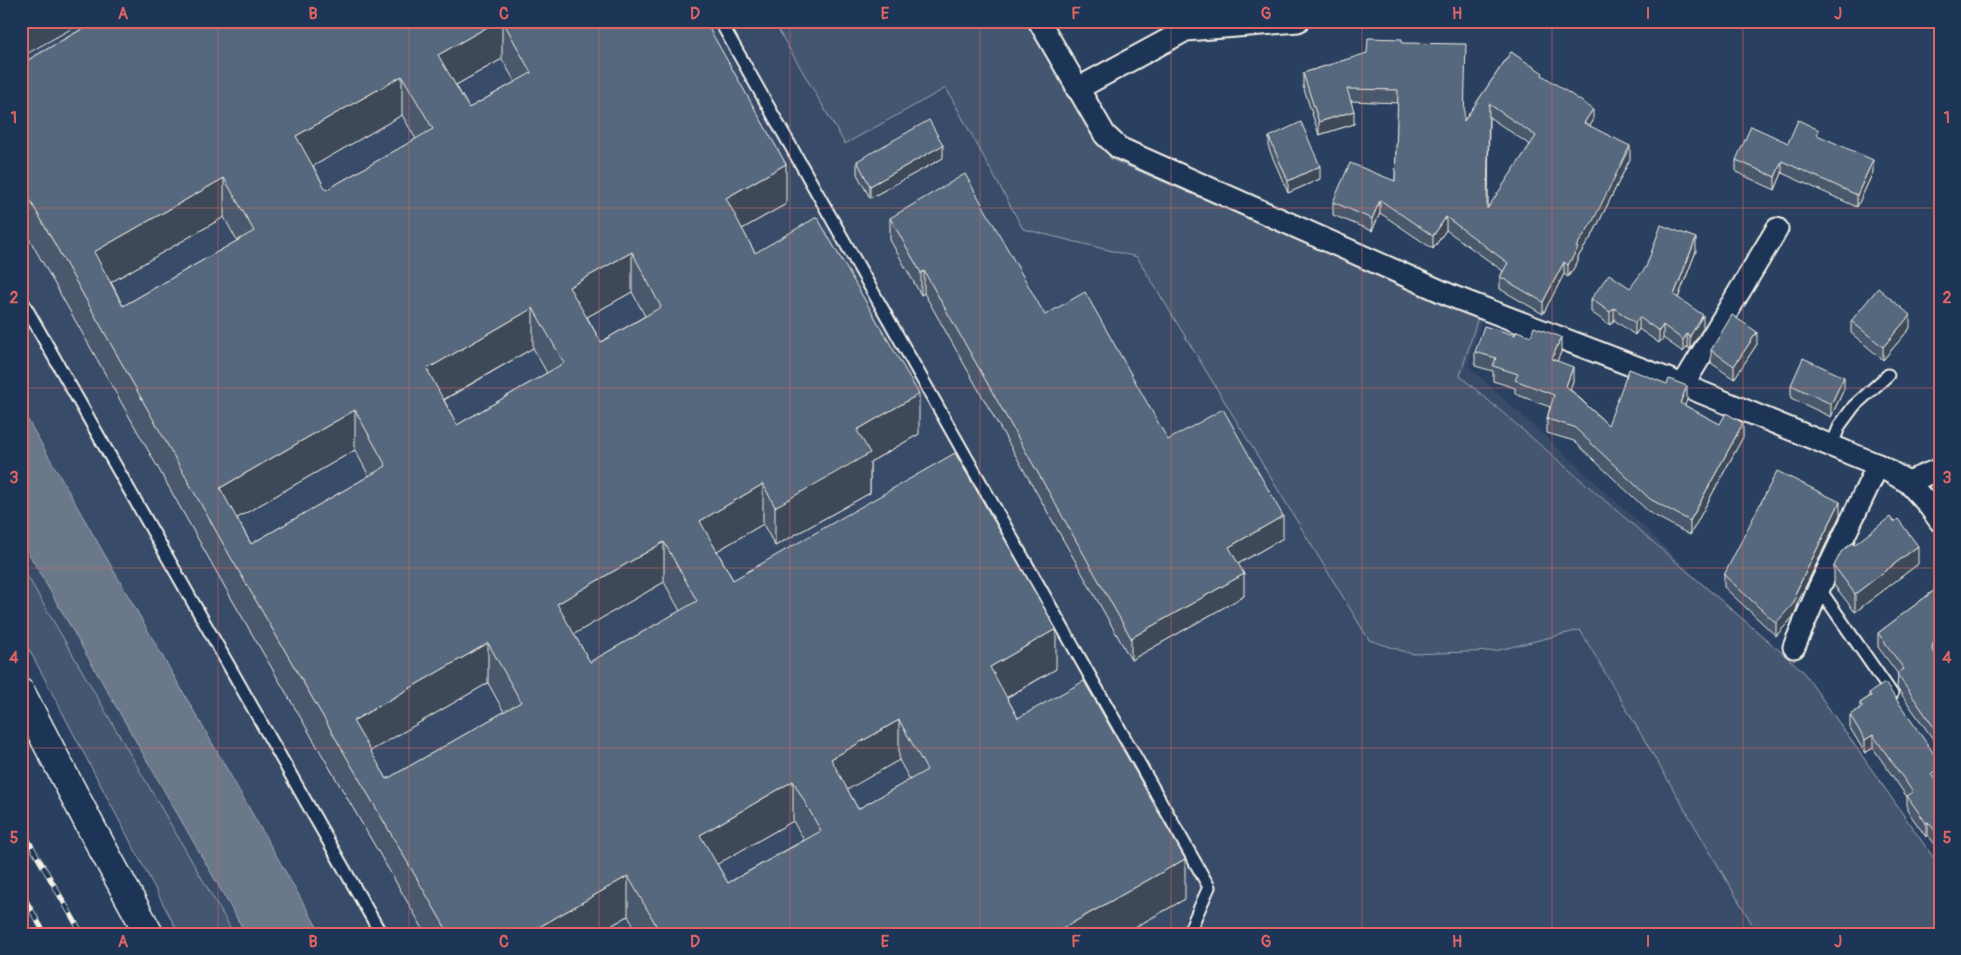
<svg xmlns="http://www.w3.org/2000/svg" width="1961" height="955" viewBox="0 0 1961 955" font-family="Pangolin,sans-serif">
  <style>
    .built { fill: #374c69 }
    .green { fill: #445771; stroke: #9ca4ac }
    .water { fill: #6a788a; stroke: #a1a8b0 }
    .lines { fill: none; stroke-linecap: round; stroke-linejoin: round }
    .lane-casing { stroke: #f4f1e8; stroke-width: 15 }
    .street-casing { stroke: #f4f1e8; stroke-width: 25 }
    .secondary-casing { stroke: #f4f1e8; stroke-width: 31 }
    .lane { stroke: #1d3557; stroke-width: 11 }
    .street { stroke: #1d3557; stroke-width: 21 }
    .secondary { stroke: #1d3557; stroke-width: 28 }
    .rail-casing { stroke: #f4f1e8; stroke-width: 5.5 }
    .rail { stroke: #1d3557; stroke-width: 4; stroke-dasharray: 11; stroke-linecap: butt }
    .wall { fill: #4a596c; stroke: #f4f1e8; fill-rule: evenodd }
    .shaded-wall { fill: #3c4858; stroke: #f4f1e8 }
    .building { fill: #56677d; stroke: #f4f1e8; fill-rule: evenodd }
    .grid { fill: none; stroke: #df6462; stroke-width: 1; stroke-opacity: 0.55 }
    .neatline { fill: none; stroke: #df6462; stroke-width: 2 }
    .grid-label { font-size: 16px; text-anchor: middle; font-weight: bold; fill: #df6462 }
  </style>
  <rect width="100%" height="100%" fill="#2a4060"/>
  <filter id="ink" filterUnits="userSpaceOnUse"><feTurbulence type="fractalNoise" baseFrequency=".02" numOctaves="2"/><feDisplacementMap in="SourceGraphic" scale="10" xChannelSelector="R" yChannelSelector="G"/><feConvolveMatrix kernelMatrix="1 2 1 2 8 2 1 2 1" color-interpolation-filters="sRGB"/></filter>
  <g filter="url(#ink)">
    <polygon class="built" points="21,21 1022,21 1104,163 1414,297 1483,315 1468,366 1634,518 1791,667 1940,934 179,934 21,634"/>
    <g class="green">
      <polygon points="773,21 1028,21 1111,159 1478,317 1460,376 1802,670 1940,867 1940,934 1758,934 1580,630 1495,651 1412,654 1369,640 1137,257 1023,229 946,88 845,144"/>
      <polygon points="21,565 234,934 179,934 21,634"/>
    </g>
    <polygon class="water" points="21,408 321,934 246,934 21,540"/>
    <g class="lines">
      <g class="lane-casing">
        <g id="lane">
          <polyline points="720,21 1209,887 1188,934"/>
          <polyline points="21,299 381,934"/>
          <polyline points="1831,447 1840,425 1854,406 1888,375"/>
          <polyline points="1819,588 1892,694"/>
        </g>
      </g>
      <g class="street-casing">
        <g id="street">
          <polyline points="1039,21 1105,135 1119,148 1454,297 1683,385 1878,465 1908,482 1927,503 1940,521"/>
          <polyline points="1077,89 1186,30 1298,21"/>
          <polyline points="1683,385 1777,229"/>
          <polyline points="1908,482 1940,469"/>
          <polyline points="1794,647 1819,588 1878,465"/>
        </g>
      </g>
      <g class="secondary-casing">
        <polyline id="secondary" points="21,693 93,831 149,934"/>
      </g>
      <use href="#lane" class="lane"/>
      <use href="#street" class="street"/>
      <use href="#secondary" class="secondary"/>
      <g class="rail-casing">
        <g id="rail">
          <polyline points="21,828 82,934"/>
          <polyline points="21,892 45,934"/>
          <polyline points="21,922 28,934"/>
        </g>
      </g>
      <use href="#rail" class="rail"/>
    </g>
    <g class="wall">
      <path d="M 96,21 L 705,21 L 786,204 L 742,229 L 755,253 L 919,434 L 870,462 L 870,493 L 775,546 L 763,524 L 717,551 L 733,580 L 1056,669 L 1007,698 L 1018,718 L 1185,899 L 1123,934 L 638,934 L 628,916 L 597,934 L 426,934 L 230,596 L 21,224 L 21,64 ZM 502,59 L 515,82 L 469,108 L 456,85 ZM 402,115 L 416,139 L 326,190 L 313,166 ZM 224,217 L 237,241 L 123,306 L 111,282 ZM 632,292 L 645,316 L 601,342 L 587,317 ZM 533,348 L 547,373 L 457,425 L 444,400 ZM 355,450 L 369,476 L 251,544 L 237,518 ZM 664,582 L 680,611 L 590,662 L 574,634 ZM 488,683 L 504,712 L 387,779 L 370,751 ZM 899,760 L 910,780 L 858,809 L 847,789 ZM 793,821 L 804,840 L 728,883 L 717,864 Z"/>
      <polygon points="1937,21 1940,21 1940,25 1937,24"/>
      <path d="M 1402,43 L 1464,121 L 1511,52 L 1543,76 L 1593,121 L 1590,126 L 1630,159 L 1593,234 L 1578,257 L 1578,261 L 1568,277 L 1564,274 L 1543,314 L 1500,289 L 1500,277 L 1503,271 L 1446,230 L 1433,249 L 1380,213 L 1372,231 L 1333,215 L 1333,202 L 1395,181 L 1398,103 L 1351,101 L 1354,124 L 1319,135 L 1303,86 L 1303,73 ZM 1489,117 L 1530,145 L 1488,209 Z"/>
      <polygon points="1819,136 1873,172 1857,207 1782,173 1775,190 1736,172 1736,160 1788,143"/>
      <polygon points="1269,137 1320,179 1288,193 1269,149"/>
      <polygon points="943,158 870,198 857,174 857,161"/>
      <polygon points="890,218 1045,315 1168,440 1283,538 1238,564 1244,596 1131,660 924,293 921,295 890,240"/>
      <polygon points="1696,251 1678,298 1703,328 1690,349 1687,347 1683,352 1663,338 1659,343 1639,329 1635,335 1614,320 1610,325 1591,312 1591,299 1630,288"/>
      <polygon points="1851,321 1910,328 1883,360 1851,333"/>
      <polygon points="1515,335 1561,352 1557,361 1573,381 1570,389 1608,425 1687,400 1684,405 1743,437 1690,535 1650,513 1574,441 1547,433 1547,419 1550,407 1515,394 1515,388 1493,381 1493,371 1475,366 1475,352"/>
      <polygon points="1757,344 1734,379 1711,363 1711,350"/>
      <polygon points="1791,385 1844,389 1831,417 1791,398"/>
      <polygon points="1840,515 1797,604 1797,608 1793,617 1776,636 1724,587 1724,575"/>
      <polygon points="1894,522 1918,564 1855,612 1834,585 1834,566 1854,545"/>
      <polygon points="1940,586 1940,653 1939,653 1937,654 1940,655 1940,749 1897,688 1898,674 1878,647 1878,633"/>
      <polygon points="1869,693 1934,754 1937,782 1940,787 1940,851 1928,835 1926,837 1907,810 1907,797 1873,748 1865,753 1850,728 1850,715 1860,708 1860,703 1869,697"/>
    </g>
    <g class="shaded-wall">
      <polygon points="21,21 85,21 21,57"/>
      <polygon points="498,21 502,21 502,59 438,95 438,55"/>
      <polygon points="402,76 402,115 296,176 296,136"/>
      <polygon points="1593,109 1593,121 1584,135 1584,123"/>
      <polygon points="1354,111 1354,124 1319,135 1319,122"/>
      <polygon points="943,145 943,158 870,198 870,186"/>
      <polygon points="1630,146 1630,159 1593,234 1578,257 1578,261 1568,277 1568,265 1576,247"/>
      <polygon points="1873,160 1873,172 1857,207 1857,195"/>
      <polygon points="1782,161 1782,173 1775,190 1775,177"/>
      <polygon points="786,164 786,204 726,238 726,198"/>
      <polygon points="1320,166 1320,179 1288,193 1288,181"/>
      <polygon points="224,178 224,217 94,292 94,252"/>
      <polygon points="1380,200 1380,213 1372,231 1372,219"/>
      <polygon points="1446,217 1446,230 1433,249 1433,236"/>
      <polygon points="1696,238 1696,251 1674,308 1674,295"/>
      <polygon points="632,252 632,292 569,327 569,287"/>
      <polygon points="1564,262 1564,274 1543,314 1543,302"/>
      <polygon points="924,271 924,293 921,295 921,273"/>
      <polygon points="533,308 533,348 427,409 427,369"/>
      <polygon points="1614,308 1614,320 1610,325 1610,312"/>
      <polygon points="1703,315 1703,328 1690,349 1690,336"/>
      <polygon points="1910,315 1910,328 1883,360 1883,347"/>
      <polygon points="1639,317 1639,329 1635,335 1635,323"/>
      <polygon points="1663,325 1663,338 1659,343 1659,331"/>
      <polygon points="1757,332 1757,344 1734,379 1734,366"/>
      <polygon points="1687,334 1687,347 1683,352 1683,340"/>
      <polygon points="1561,337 1561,352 1552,373 1552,359"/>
      <polygon points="1573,367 1573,381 1566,400 1566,386"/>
      <polygon points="1844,377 1844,389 1831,417 1831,404"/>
      <polygon points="1687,386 1687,400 1680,417 1680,403"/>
      <polygon points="919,394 919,434 870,462 870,493 775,546 775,507 857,430"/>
      <polygon points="355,410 355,450 220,528 220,488"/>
      <polygon points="1743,423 1743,437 1690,535 1690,521"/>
      <polygon points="763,484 763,524 700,561 700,521"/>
      <polygon points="1840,502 1840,515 1797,604 1797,608 1793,617 1776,636 1776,623 1795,594"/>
      <polygon points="1283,516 1283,538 1229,569 1229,547"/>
      <polygon points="664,542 664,582 557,644 557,604"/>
      <polygon points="1918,546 1918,564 1855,612 1855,594"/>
      <polygon points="1244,574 1244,596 1131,660 1131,638"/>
      <polygon points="1056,629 1056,669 990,707 990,667"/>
      <polygon points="1939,639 1939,653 1933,656 1932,649 1933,643"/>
      <polygon points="488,643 488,683 353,761 353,721"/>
      <polygon points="899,720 899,760 831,799 831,759"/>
      <polygon points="1873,735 1873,748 1865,753 1865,740"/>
      <polygon points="1940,767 1940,780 1931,787 1931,774"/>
      <polygon points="793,781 793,821 700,874 700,835"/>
      <polygon points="1928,822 1928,835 1926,837 1926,823"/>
      <polygon points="1185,859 1185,899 1123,934 1053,934"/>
      <polygon points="628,876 628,916 597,934 527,934"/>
    </g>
    <g class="building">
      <path d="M 96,21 L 498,21 L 438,55 L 469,108 L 531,73 L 503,21 L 705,21 L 786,164 L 726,198 L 755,253 L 817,217 L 919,394 L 857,430 L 870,453 L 775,507 L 763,484 L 700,521 L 733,580 L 955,453 L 1056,629 L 990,667 L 1018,718 L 1084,681 L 1185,859 L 1053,934 L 640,934 L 656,925 L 628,876 L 527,934 L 449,934 L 230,556 L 21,184 L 21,64 ZM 402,76 L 433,129 L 326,190 L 296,136 ZM 224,178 L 254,231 L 123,306 L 94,252 ZM 632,252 L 661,307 L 601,342 L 569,287 ZM 533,308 L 564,363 L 457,425 L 427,369 ZM 355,410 L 386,466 L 251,544 L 220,488 ZM 664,542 L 697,601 L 590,662 L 557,604 ZM 488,643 L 521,702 L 387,779 L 353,721 ZM 899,720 L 927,770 L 858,809 L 831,759 ZM 793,781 L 821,831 L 728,883 L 700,835 Z"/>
      <path d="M 1368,38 L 1402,39 L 1402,43 L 1466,44 L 1464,121 L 1511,52 L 1543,73 L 1542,75 L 1593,109 L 1584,123 L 1630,146 L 1593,221 L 1576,247 L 1578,248 L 1568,265 L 1564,262 L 1543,302 L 1500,277 L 1508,263 L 1446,217 L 1433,236 L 1380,200 L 1372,219 L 1333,202 L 1350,163 L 1395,181 L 1398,90 L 1347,89 L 1354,111 L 1319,122 L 1303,73 L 1367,53 ZM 1489,104 L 1536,136 L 1487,209 Z"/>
      <polygon points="929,120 943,145 870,186 857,161"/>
      <polygon points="1798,120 1819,130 1817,135 1873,160 1857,195 1782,161 1775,177 1736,160 1751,126 1788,143"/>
      <polygon points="1301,122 1320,166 1288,181 1269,137"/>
      <polygon points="965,174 1045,315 1085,292 1168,440 1223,409 1283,516 1229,547 1244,574 1131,638 924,271 921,273 890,218"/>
      <polygon points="1661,225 1696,238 1674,295 1703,315 1690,336 1687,334 1683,340 1663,325 1659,331 1639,317 1635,323 1614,308 1610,312 1591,299 1609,274 1630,288 1646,267"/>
      <polygon points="1878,288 1910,315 1883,347 1851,321"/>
      <polygon points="1732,315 1757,332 1734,366 1711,350"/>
      <polygon points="1484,326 1515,335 1517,331 1531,336 1534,327 1561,337 1552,359 1573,367 1566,386 1608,425 1629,369 1667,384 1669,379 1687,386 1680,403 1720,424 1726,413 1743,423 1690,521 1650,499 1574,427 1547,419 1554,395 1515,380 1518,374 1493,366 1496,358 1475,352"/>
      <polygon points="1803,358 1844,377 1831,404 1791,385"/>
      <polygon points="1777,471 1840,502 1795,594 1797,596 1793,604 1776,623 1724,575"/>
      <polygon points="1890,517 1894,522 1898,519 1918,546 1855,594 1834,566 1841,552 1852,543 1854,545"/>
      <polygon points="1940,586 1940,640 1939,639 1933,643 1932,649 1934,653 1940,655 1940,736 1897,674 1904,669 1878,633"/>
      <polygon points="1885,683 1934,754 1940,757 1940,767 1931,774 1940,787 1940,837 1928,822 1926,823 1907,796 1913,792 1873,735 1865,740 1850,715 1863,707 1860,703 1871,696 1869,693"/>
    </g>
  </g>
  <path class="grid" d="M 218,21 L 218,934M 409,21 L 409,934M 599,21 L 599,934M 790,21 L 790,934M 980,21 L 980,934M 1171,21 L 1171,934M 1362,21 L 1362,934M 1552,21 L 1552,934M 1743,21 L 1743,934M 21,208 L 1940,208M 21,388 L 1940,388M 21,568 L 1940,568M 21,748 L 1940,748"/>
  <rect width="1961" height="955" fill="none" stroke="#1d3557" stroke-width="55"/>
  <rect x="28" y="28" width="1906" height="900" class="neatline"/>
  <g class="grid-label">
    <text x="123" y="19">A</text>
    <text x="313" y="19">B</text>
    <text x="504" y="19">C</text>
    <text x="695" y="19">D</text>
    <text x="885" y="19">E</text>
    <text x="1076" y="19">F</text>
    <text x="1266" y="19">G</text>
    <text x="1457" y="19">H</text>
    <text x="1648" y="19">I</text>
    <text x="1838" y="19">J</text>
    <text x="14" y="123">1</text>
    <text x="1947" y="123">1</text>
    <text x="14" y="303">2</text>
    <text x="1947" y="303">2</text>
    <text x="14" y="483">3</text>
    <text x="1947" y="483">3</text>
    <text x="14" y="663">4</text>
    <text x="1947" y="663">4</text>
    <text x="14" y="843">5</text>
    <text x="1947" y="843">5</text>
    <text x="123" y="947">A</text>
    <text x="313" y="947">B</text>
    <text x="504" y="947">C</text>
    <text x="695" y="947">D</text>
    <text x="885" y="947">E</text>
    <text x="1076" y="947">F</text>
    <text x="1266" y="947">G</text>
    <text x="1457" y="947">H</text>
    <text x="1648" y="947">I</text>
    <text x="1838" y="947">J</text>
  </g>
</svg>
